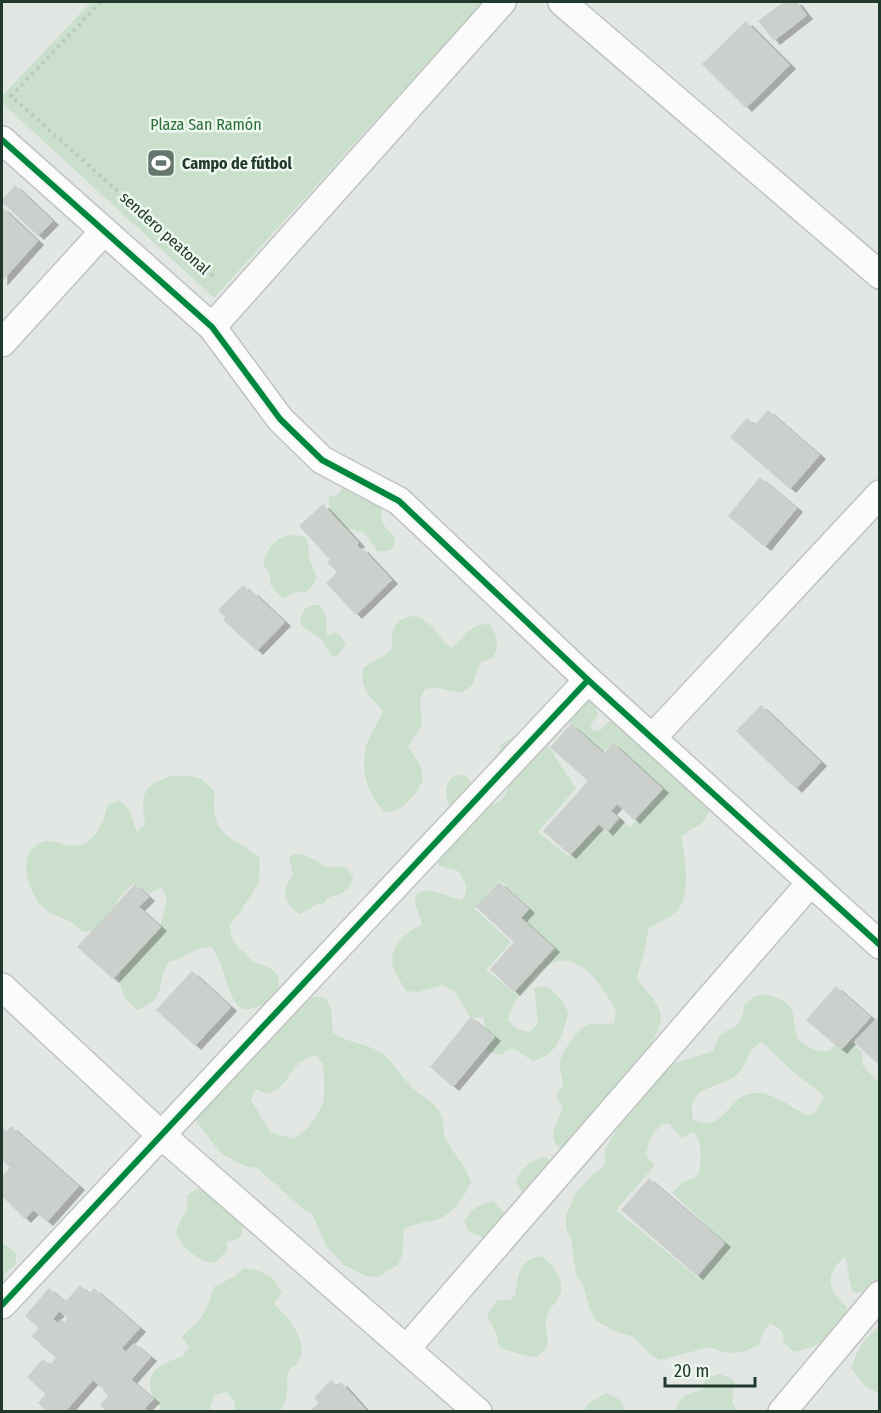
<svg xmlns="http://www.w3.org/2000/svg" width="881" height="1413" viewBox="0 0 881 1413" font-family="'Fira Sans Condensed',sans-serif">
  <style>
    .green { fill: #cbe0cc; fill-rule: evenodd }
    .building { fill: #cbd0cd; stroke: #cbd0cd; stroke-width: 1.5; filter: url(#shadow) }
    .lines { fill: none; stroke-linecap: round; stroke-linejoin: round }
    .minor-casing { stroke: #bfc4c1; stroke-width: 30 }
    .path { stroke: #bfc7c3; stroke-width: 4; stroke-dasharray: 3 4.5; stroke-linecap: butt }
    .minor { stroke: #fbfbfb; stroke-width: 27 }
    .cycleway-casing { stroke: #eff7f1; stroke-width: 10 }
    .cycleway { stroke: #00873e; stroke-width: 6 }
    .labels { text-anchor: middle; dominant-baseline: central; stroke-width: 5; stroke-linejoin: round; paint-order: stroke }
    .park-label { font-size: 16px; fill: #2c6f37; stroke: #eff7f1 }
    .poi-label { font-size: 16px; font-weight: bold; fill: #21392d; stroke: #eff7f1; text-anchor: start }
    .street-label { font-size: 16px; fill: #21392d; stroke: #eff7f1 }
  </style>
  <defs>
    <filter id="shadow"><feDropShadow dx="6" dy="4" stdDeviation="0" flood-color="#0004"/></filter>
  </defs>
  <rect width="100%" height="100%" fill="#e2e7e4"/>
  <g class="green">
    <polygon points="91,2 483,2 214,298 2,103 2,96"/>
    <path d="M 344,487 L 382,507 C 380,527 384,524 395,538 L 394,545 L 390,550 L 378,552 C 361,529 371,533 342,528 C 335,520 325,507 330,496 L 336,496 Z"/>
    <path d="M 292,535 L 305,537 C 310,544 308,548 309,556 C 312,574 325,576 306,592 L 294,592 L 284,599 L 271,586 L 270,574 L 263,564 C 267,548 275,537 292,535 Z"/>
    <path d="M 313,605 L 320,605 L 326,616 L 327,636 L 333,633 L 339,634 L 346,644 L 339,654 L 334,657 C 327,652 326,645 321,640 C 314,633 306,631 300,623 C 301,614 303,607 313,605 Z"/>
    <path d="M 416,616 C 435,624 436,635 451,648 C 467,637 467,624 489,624 C 498,636 500,644 493,658 L 481,662 L 472,685 L 462,693 C 448,691 439,686 425,689 L 420,700 L 422,725 L 408,747 L 421,767 L 423,780 C 414,797 406,809 386,813 C 368,795 360,773 366,747 C 369,735 378,723 383,712 C 370,694 360,692 363,668 C 373,660 383,658 392,649 C 391,629 394,617 416,616 Z"/>
    <path d="M 594,695 L 598,716 L 590,725 L 593,730 L 599,731 L 611,720 L 617,717 L 711,801 C 706,829 700,821 681,837 C 685,856 692,897 676,912 C 668,919 657,922 648,930 C 647,947 640,962 637,979 C 645,990 660,1003 661,1017 C 663,1044 583,1127 563,1151 C 544,1138 558,1122 563,1107 L 556,1097 L 558,1091 L 563,1087 C 563,1079 559,1071 560,1063 C 560,1053 580,1026 590,1024 C 597,1023 605,1025 614,1023 L 616,1011 C 595,972 565,935 528,984 C 519,996 511,1006 508,1020 L 517,1029 L 529,1032 L 538,1024 L 534,988 L 546,986 C 557,994 563,1000 568,1013 C 562,1037 559,1053 533,1061 L 512,1048 L 501,1055 L 488,1052 C 483,1040 487,1030 483,1017 L 471,1018 L 454,991 L 443,985 L 418,992 L 406,991 C 402,984 397,977 394,970 C 386,950 404,933 421,925 C 422,916 415,910 415,901 C 417,878 453,900 462,900 C 470,889 465,881 458,871 L 440,866 L 436,861 C 441,845 449,828 451,811 C 451,806 448,803 447,798 C 443,785 453,770 466,776 L 488,805 C 493,805 496,804 501,800 C 518,784 498,764 500,745 L 516,735 L 522,734 L 557,719 ZM 569,723 L 603,752 L 613,743 L 663,788 L 630,828 L 621,819 L 607,833 L 598,826 L 569,857 L 538,832 L 576,788 L 548,746 ZM 499,880 L 530,908 L 522,918 L 556,949 L 515,993 L 486,970 L 511,942 L 475,909 Z"/>
    <path d="M 171,776 C 195,777 200,773 215,793 C 208,836 234,836 260,858 L 259,883 L 238,915 L 230,924 C 231,948 241,947 254,963 C 276,966 283,976 277,997 C 235,1024 234,1003 222,968 C 220,961 216,954 212,947 C 193,946 187,958 169,962 C 154,983 170,996 138,1010 C 122,999 119,988 120,969 L 146,940 L 156,933 L 160,927 L 167,901 L 162,887 L 149,894 L 133,883 L 117,901 L 104,922 L 95,930 L 83,932 C 77,926 72,922 64,919 C 57,915 50,914 44,908 C 28,894 14,850 43,842 C 52,839 58,843 66,845 C 91,851 103,826 107,806 L 118,800 L 129,809 L 137,832 L 145,824 C 141,794 141,787 171,776 Z"/>
    <path d="M 294,854 C 307,854 317,861 327,868 C 340,865 346,865 353,877 C 351,892 340,894 327,898 L 325,903 L 317,904 L 301,914 C 290,911 281,895 287,884 C 289,880 291,878 293,875 L 289,857 Z"/>
    <path d="M 766,994 C 798,1004 791,1010 797,1038 C 808,1048 815,1052 829,1051 L 846,1034 L 862,1053 L 863,1066 L 879,1082 L 879,1280 L 865,1292 L 853,1292 C 848,1280 849,1269 845,1257 C 823,1275 828,1290 847,1307 C 847,1336 818,1346 794,1352 L 784,1343 L 782,1331 L 770,1323 L 762,1334 L 759,1345 C 741,1354 728,1356 710,1347 L 660,1360 L 650,1354 L 632,1336 L 619,1333 L 596,1321 L 590,1310 L 583,1285 L 576,1275 L 571,1239 L 566,1228 L 566,1215 L 576,1193 L 592,1175 L 602,1168 L 605,1163 L 605,1150 L 616,1130 L 616,1117 L 666,1066 L 714,1051 C 719,1020 743,1038 744,1005 L 753,997 ZM 762,1042 L 790,1069 L 824,1096 L 819,1107 L 810,1116 C 793,1110 774,1091 755,1093 C 725,1095 727,1134 693,1120 C 685,1080 724,1092 740,1071 C 750,1058 745,1052 762,1042 ZM 663,1124 L 669,1124 L 682,1138 L 693,1132 C 703,1141 701,1160 699,1173 L 694,1178 L 684,1181 L 672,1193 L 726,1244 L 698,1278 L 616,1210 L 655,1165 L 646,1156 C 648,1141 651,1134 663,1124 Z"/>
    <path d="M 313,997 L 326,998 L 331,1008 L 333,1033 C 348,1043 366,1043 380,1052 C 395,1062 402,1079 415,1090 C 423,1097 438,1104 441,1115 C 445,1124 442,1133 447,1142 C 456,1156 466,1167 471,1182 C 465,1196 451,1216 436,1220 C 424,1223 415,1223 404,1229 L 402,1255 L 398,1265 L 377,1277 L 366,1276 L 344,1265 L 327,1247 L 312,1214 L 301,1207 L 257,1168 L 245,1166 L 224,1155 L 215,1146 L 193,1116 L 226,1043 L 235,1035 L 302,1004 ZM 314,1055 L 323,1063 C 323,1073 326,1092 323,1102 C 319,1117 306,1131 294,1139 L 270,1132 L 251,1100 L 256,1089 L 267,1094 C 293,1085 286,1065 314,1055 Z"/>
    <path d="M 546,1157 L 551,1161 L 548,1173 L 523,1194 L 516,1183 C 518,1170 533,1158 546,1157 Z"/>
    <path d="M 203,1188 L 242,1222 L 242,1235 L 238,1239 L 226,1243 L 228,1250 L 214,1263 C 198,1262 183,1248 176,1234 C 178,1216 190,1217 187,1195 L 197,1189 Z"/>
    <path d="M 493,1201 L 511,1220 L 489,1244 L 481,1236 L 469,1232 L 464,1221 C 472,1209 478,1204 493,1201 Z"/>
    <polygon points="2,1244 6,1245 16,1253 16,1265 6,1272 2,1284"/>
    <path d="M 540,1256 C 552,1261 566,1282 560,1295 C 556,1304 548,1308 546,1319 C 543,1334 557,1343 536,1357 C 531,1357 503,1350 500,1347 C 496,1342 498,1338 496,1333 C 489,1315 480,1321 498,1300 L 510,1300 L 515,1295 C 518,1277 518,1260 540,1256 Z"/>
    <path d="M 244,1268 C 265,1272 272,1273 282,1293 L 274,1304 C 288,1317 309,1340 299,1361 C 297,1365 291,1367 289,1371 C 285,1378 288,1386 287,1394 C 287,1400 283,1407 280,1411 L 234,1411 L 235,1403 L 227,1392 L 214,1395 L 209,1411 L 161,1411 L 161,1407 C 138,1382 153,1364 182,1357 L 189,1347 L 182,1337 C 187,1330 195,1326 200,1319 C 208,1310 210,1297 214,1287 L 235,1276 Z"/>
    <path d="M 879,1327 L 879,1393 L 867,1388 L 851,1368 C 857,1350 864,1338 879,1327 Z"/>
    <path d="M 719,1374 L 731,1378 L 735,1383 L 732,1401 L 737,1411 L 676,1411 C 677,1397 689,1394 701,1390 L 707,1378 Z"/>
    <path d="M 606,1393 C 616,1396 623,1401 624,1411 L 584,1411 L 589,1403 Z"/>
  </g>
  <g class="building">
    <polygon points="785,2 796,2 806,15 774,40 759,21"/>
    <polygon points="746,22 789,65 746,107 703,64"/>
    <polygon points="15,186 52,221 38,235 2,201"/>
    <polygon points="2,208 37,241 2,280"/>
    <polygon points="768,411 819,455 790,488 731,437 747,419 755,426"/>
    <polygon points="760,478 796,508 765,546 729,516"/>
    <polygon points="323,505 358,543 335,564 300,526"/>
    <polygon points="352,541 378,569 355,590 328,562"/>
    <polygon points="362,549 391,580 356,614 327,583"/>
    <polygon points="243,586 272,614 248,639 219,610"/>
    <polygon points="252,592 284,622 257,650 224,620"/>
    <polygon points="761,706 820,762 796,788 737,731"/>
    <polygon points="571,725 604,754 613,744 662,789 634,819 617,803 610,811 618,818 607,831 599,823 570,854 544,831 589,781 551,747"/>
    <polygon points="499,883 528,909 520,918 553,948 514,991 491,969 515,942 477,907"/>
    <polygon points="135,885 148,897 138,907 160,927 113,978 78,947"/>
    <polygon points="192,972 230,1007 195,1045 157,1010"/>
    <polygon points="836,987 870,1017 841,1049 807,1020"/>
    <polygon points="880,1016 880,1065 855,1042"/>
    <polygon points="471,1018 494,1037 453,1086 431,1067"/>
    <polygon points="11,1127 78,1186 47,1221 6,1185 20,1170 2,1154 2,1137"/>
    <polygon points="2,1128 24,1151 9,1166 2,1158"/>
    <polygon points="34,1154 63,1179 25,1218 2,1195 2,1178 12,1166 18,1171"/>
    <polygon points="649,1179 724,1243 697,1275 622,1210"/>
    <polygon points="80,1286 116,1318 95,1342 59,1310"/>
    <polygon points="49,1289 65,1303 52,1319 61,1327 94,1289 139,1328 121,1348 126,1353 134,1344 150,1357 114,1398 93,1379 64,1412 49,1412 39,1403 52,1388 39,1378 57,1358 33,1336 40,1328 26,1316"/>
    <polygon points="61,1320 87,1342 67,1366 41,1344"/>
    <polygon points="43,1360 70,1384 54,1401 28,1377"/>
    <polygon points="126,1376 153,1399 144,1408 148,1412 108,1412 101,1405"/>
    <polygon points="115,1379 127,1390 116,1402 104,1391"/>
    <polygon points="331,1381 356,1406 351,1412 329,1412 315,1398"/>
    <polygon points="341,1383 367,1412 314,1412 312,1410"/>
  </g>
  <g class="lines">
    <g class="minor-casing">
      <g id="minor">
        <polyline points="562,2 880,275"/>
        <polyline points="2,140 212,327 280,419 322,460 399,501 588,680 880,945"/>
        <polyline points="212,327 502,2"/>
        <polyline points="2,343 104,231"/>
        <polyline points="652,738 880,494"/>
        <polyline points="2,987 160,1134 478,1412"/>
        <polyline points="2,1305 588,680"/>
        <polyline points="407,1348 811,882"/>
        <polyline points="782,1412 880,1295"/>
      </g>
    </g>
    <polyline class="path" points="101,2 11,96 216,279"/>
    <use href="#minor" class="minor"/>
    <g class="cycleway-casing">
      <g id="cycleway">
        <polyline points="2,140 212,327 280,419 322,460 399,501 588,680 880,945"/>
        <polyline points="2,1305 588,680"/>
      </g>
    </g>
    <use href="#cycleway" class="cycleway"/>
  </g>
  <defs>
    <g id="stadium-square" transform="scale(1.5)"><rect x="-9" y="-9" width="18" height="18" rx="4" fill="#65766d" stroke="#eff7f1"/><path d="M0-5a6.5 5 0 1 0 0 10a6.5 5 0 1 0 0-10ZM-3.5-1.8h7v3.6h-7Z" fill="#fff"/></g>
  </defs>
  <g fill-rule="evenodd">
    <use href="#stadium-square" x="161" y="163"/>
  </g>
  <g class="labels">
    <g class="park-label">
      <text x="206" y="124">Plaza San Ramón</text>
    </g>
    <g class="poi-label">
      <text x="182" y="163">Campo de fútbol</text>
    </g>
    <g class="street-label">
      <text transform="translate(165 233) rotate(42)">sendero peatonal</text>
    </g>
  </g>
  <rect width="881" height="1413" fill="none" stroke="#21392d" stroke-width="6"/>
  <path d="M665 1377v9h90v-9" fill="none" stroke="#21392d" stroke-width="3"/>
  <text x="674" y="1377" font-size="18" fill="#21392d" stroke="#eff7f1" stroke-width="4.5" paint-order="stroke">20 m</text>
</svg>
